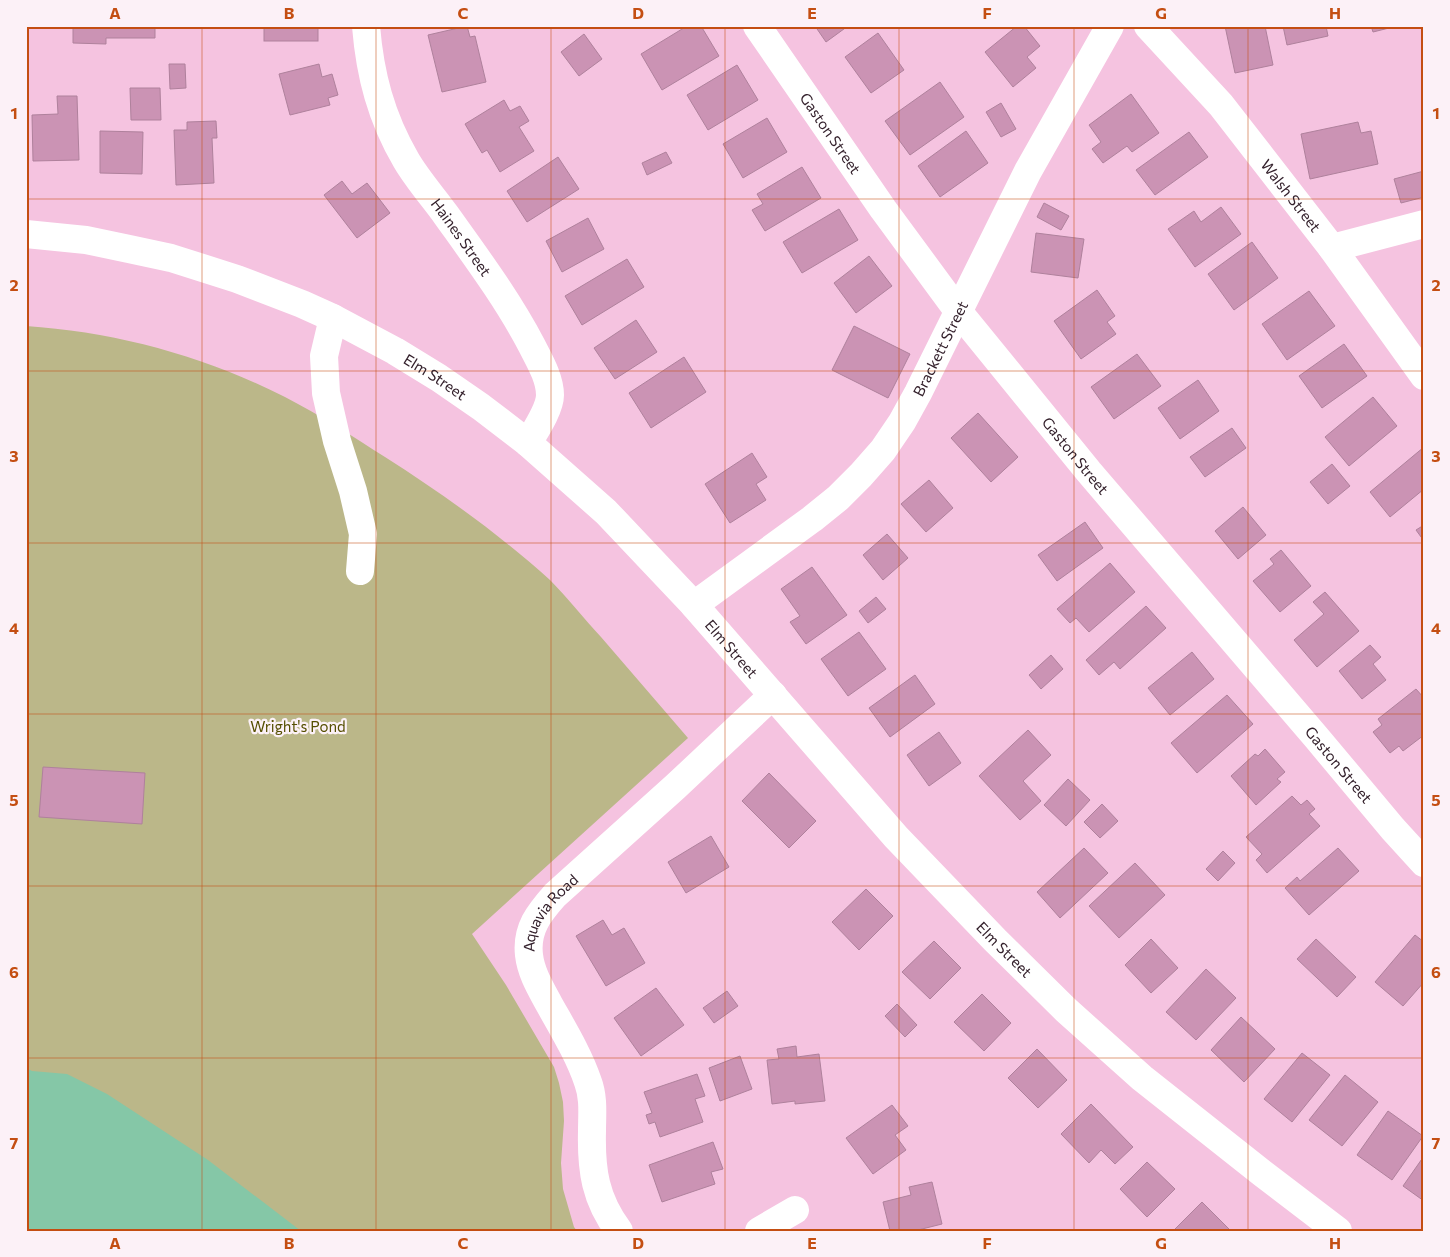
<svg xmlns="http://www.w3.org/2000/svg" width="1450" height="1257" viewBox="0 0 1450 1257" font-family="Commissioner,sans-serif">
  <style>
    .green { fill: #bbb789 }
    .water { fill: #85c7a7 }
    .building { fill: #cb93b4; stroke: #af819c }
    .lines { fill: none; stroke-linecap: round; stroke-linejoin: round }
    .minor { stroke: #fff; stroke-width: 28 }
    .major { stroke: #fff; stroke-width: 28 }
    .grid { fill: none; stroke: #c44e12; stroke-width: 1; stroke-opacity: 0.55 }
    .labels { text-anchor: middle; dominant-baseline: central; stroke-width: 4.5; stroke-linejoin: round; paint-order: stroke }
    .street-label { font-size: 15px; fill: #34212c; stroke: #fcf1f7 }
    .park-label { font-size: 15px; fill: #554e00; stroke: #fcf1f7 }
    .neatline { fill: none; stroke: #c44e12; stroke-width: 2 }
    .grid-label { font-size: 16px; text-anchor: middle; font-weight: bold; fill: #c44e12 }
  </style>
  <rect width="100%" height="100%" fill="#f5c3e0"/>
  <path class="green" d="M 26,326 C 116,332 204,356 285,397 C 320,415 352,436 385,457 C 443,494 499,534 550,580 C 568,598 584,619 601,637 C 630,671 659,704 688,738 L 472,934 L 506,985 L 554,1067 L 559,1083 L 563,1102 L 564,1121 L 561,1163 L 563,1189 L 574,1227 L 577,1231 L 26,1231 Z"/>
  <polygon class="water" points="26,1068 32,1071 67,1074 107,1094 208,1160 301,1231 26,1231"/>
  <g class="building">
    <polygon points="73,26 155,26 155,38 106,38 106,44 73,43"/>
    <rect x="264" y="26" width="54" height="15"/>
    <polygon points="467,26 470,37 475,36 486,82 442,92 428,35"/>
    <polygon points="687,26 701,26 719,56 662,90 641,54"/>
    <polygon points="815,26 848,26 826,42"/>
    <polygon points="1017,26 1024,26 1040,46 1027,57 1036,68 1013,87 985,52"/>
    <polygon points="1225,26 1265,26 1273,65 1235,73"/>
    <polygon points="1283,26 1326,26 1328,36 1287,45"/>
    <polygon points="1371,26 1397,26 1373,32"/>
    <polygon points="878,33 904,70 871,93 845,57"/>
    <polygon points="584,34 602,59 579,76 561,52"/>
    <polygon points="169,64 185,64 186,88 170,89"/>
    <polygon points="319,64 322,77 332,74 338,95 328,98 330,105 290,115 279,74"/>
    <polygon points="737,65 758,100 708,130 687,95"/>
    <polygon points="940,82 964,117 910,155 885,121"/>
    <polygon points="130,88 160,88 161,120 131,120"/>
    <polygon points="1131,94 1159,133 1132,152 1127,146 1103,163 1092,149 1101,142 1089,125"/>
    <polygon points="57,96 77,96 79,160 33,161 32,115 58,114"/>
    <polygon points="504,100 510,111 520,106 529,121 519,127 534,151 500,172 487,150 482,153 465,124"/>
    <polygon points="1001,103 1016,129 1001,137 986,112"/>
    <polygon points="767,118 787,152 743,178 723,144"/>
    <polygon points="216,121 217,138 212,138 214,183 176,185 174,130 187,130 187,122"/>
    <polygon points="1358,122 1361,133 1371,131 1378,164 1310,179 1301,134"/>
    <polygon points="100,131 143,132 142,174 100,173"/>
    <polygon points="966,131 988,163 940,197 918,166"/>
    <polygon points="1189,132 1208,157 1155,195 1136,170"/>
    <polygon points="666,152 672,163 647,175 642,163"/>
    <polygon points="558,157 579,189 527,222 507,191"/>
    <polygon points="802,167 821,198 765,231 752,210 763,204 757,194"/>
    <polygon points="1424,171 1424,197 1401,203 1394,179"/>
    <polygon points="342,181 352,194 367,183 390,213 357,238 324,195"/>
    <polygon points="1044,203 1069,216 1061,230 1037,217"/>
    <polygon points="1221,207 1241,234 1195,267 1168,229 1194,211 1201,222"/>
    <polygon points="839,209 858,240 802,273 783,242"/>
    <polygon points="588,218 604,249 562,272 546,241"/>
    <polygon points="1036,233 1084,239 1078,278 1031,272"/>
    <polygon points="1252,242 1278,278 1234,310 1208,274"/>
    <polygon points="869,256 892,286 856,313 834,283"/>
    <polygon points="627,259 644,287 582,325 565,296"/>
    <polygon points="1097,290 1115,316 1107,322 1116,334 1081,359 1054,321"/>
    <polygon points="1309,291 1335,326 1287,360 1262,324"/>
    <polygon points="636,320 657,352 615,379 594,348"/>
    <polygon points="854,326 910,354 888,398 832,370"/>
    <polygon points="1344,344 1367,376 1322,408 1299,376"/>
    <polygon points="1137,354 1161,386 1114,419 1091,387"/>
    <polygon points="684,357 706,392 651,428 629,393"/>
    <polygon points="1198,380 1219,411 1180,439 1158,408"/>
    <polygon points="1373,397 1397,426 1349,466 1325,437"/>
    <polygon points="978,413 1018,457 991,482 951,438"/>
    <polygon points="1232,428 1246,448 1205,477 1190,457"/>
    <polygon points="1424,447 1424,489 1390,517 1370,492"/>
    <polygon points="752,453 767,477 756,484 766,500 730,523 705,484"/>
    <polygon points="1332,464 1350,486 1328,504 1310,482"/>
    <polygon points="929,480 953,508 926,532 901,504"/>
    <polygon points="1243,507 1266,535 1238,559 1215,531"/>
    <polygon points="1085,522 1103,548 1057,581 1038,555"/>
    <polygon points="1424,525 1424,541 1416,530"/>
    <polygon points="887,534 908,558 883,580 863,555"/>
    <polygon points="1281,550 1311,586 1280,612 1253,581 1274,564 1270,559"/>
    <polygon points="1110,563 1135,592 1089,632 1076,618 1070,623 1057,609"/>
    <polygon points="812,567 847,615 806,644 790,622 800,616 781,589"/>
    <polygon points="1325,592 1359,631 1317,667 1294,640 1324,614 1313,602"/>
    <polygon points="876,597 886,609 868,623 859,611"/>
    <polygon points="1146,606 1166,628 1120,669 1114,662 1099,675 1086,660"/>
    <polygon points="859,632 886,669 848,696 821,659"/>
    <polygon points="1370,645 1381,657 1373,664 1386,680 1362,699 1339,671"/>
    <polygon points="1192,652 1214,679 1170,715 1148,688"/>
    <polygon points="1051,655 1063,669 1041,689 1029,675"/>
    <polygon points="915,675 935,704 890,737 869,708"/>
    <polygon points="1416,689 1424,698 1424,735 1403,751 1399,746 1390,753 1373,732 1382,725 1378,719"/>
    <polygon points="1227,695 1253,724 1197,773 1171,743"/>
    <polygon points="1028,730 1051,755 1023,781 1041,801 1020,820 979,776"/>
    <polygon points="939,732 961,763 929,786 907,755"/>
    <polygon points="1265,749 1285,772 1277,779 1281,782 1256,805 1231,776 1255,754 1258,756"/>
    <polygon points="43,767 145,773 142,824 39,817"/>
    <polygon points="769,773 816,821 789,848 742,801"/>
    <polygon points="1068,779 1090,800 1066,826 1044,805"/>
    <polygon points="1292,796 1301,805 1307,800 1315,809 1309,814 1320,826 1267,873 1256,860 1262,854 1246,837"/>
    <polygon points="1102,804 1118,821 1100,838 1084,822"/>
    <polygon points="711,836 729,867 686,893 668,862"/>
    <polygon points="1084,848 1108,873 1060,918 1037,892"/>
    <polygon points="1338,848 1359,871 1309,915 1285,888 1297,877 1300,881"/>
    <polygon points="1223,851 1235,863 1218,881 1206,869"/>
    <polygon points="1135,863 1165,895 1119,938 1089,906"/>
    <polygon points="866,889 893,916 859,950 832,922"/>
    <polygon points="603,920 612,935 624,928 645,963 606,986 576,936"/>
    <polygon points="1415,935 1424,942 1424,982 1403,1006 1375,982"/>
    <polygon points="1151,939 1178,968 1151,993 1125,965"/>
    <polygon points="1316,939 1356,977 1337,997 1297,959"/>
    <polygon points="934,941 961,968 930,999 902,972"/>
    <polygon points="1206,969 1236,998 1196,1040 1166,1012"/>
    <polygon points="656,988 684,1025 641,1056 614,1018"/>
    <polygon points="727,991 738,1006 714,1023 703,1008"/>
    <polygon points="982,994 1011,1023 984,1051 954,1022"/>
    <polygon points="897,1004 917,1025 905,1037 885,1016"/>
    <polygon points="1241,1017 1275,1049 1244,1082 1211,1050"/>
    <polygon points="796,1046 797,1057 819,1054 825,1101 795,1104 795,1101 772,1104 767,1060 779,1059 777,1049"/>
    <polygon points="1037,1049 1067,1080 1038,1108 1008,1078"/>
    <polygon points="1302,1053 1330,1075 1292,1122 1264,1099"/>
    <polygon points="740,1056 752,1089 720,1101 709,1068"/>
    <polygon points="697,1074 705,1096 695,1099 703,1122 660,1137 655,1122 649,1124 646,1115 652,1113 644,1092"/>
    <polygon points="1345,1075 1378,1102 1342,1146 1309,1120"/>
    <polygon points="1091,1104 1133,1147 1115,1164 1101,1150 1089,1163 1061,1134"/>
    <polygon points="892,1105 908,1126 895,1135 906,1150 873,1174 846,1138"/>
    <polygon points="1388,1111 1423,1136 1392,1180 1357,1155"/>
    <polygon points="713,1142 723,1169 711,1172 715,1184 662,1202 649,1165"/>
    <polygon points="1424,1156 1424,1201 1403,1186"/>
    <polygon points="1147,1162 1175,1189 1147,1217 1120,1189"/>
    <polygon points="932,1182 942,1224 914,1231 890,1231 883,1202 911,1195 909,1187"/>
    <polygon points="1202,1202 1231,1231 1173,1231"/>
  </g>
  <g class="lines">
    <g class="minor">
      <path id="s1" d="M 366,26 C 370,75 381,117 406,160 C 417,179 433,197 446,215 C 476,257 508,300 532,346 C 539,360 550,378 550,395 C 550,409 535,431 528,443"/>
      <path id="s2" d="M 757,26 L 883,209 L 958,311 L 1089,472 L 1316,737 L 1393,829 L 1424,863"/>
      <path id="s3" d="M 1148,26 L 1221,105 L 1332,248 L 1424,376"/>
      <polyline points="1332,248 1424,224"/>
      <polyline points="333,318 324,356 326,393 337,441 353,491 363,534 360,571"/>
      <path id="s4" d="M 694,605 L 812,519 L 838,498 L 861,475 L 883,450 L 902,422 L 918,393 L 1028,171 L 1110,26"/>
      <path id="s5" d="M 619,1231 C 595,1199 591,1170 592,1131 C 592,1115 594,1098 588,1082 C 579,1055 563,1029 549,1004 C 541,989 531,973 529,955 C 526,929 539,913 555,895 L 675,787 L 773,695"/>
      <polyline points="759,1231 795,1210"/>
    </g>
    <path class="major" id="s6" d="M 26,234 L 86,240 L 129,249 L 171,258 L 237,279 L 302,304 L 333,318 L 395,351 L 439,378 L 481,407 L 528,443 L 606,512 L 694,605 L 896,837 L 995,940 L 1066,1010 L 1142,1078 L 1262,1173 L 1338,1231"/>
  </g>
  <path class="grid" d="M 202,26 L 202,1231M 376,26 L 376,1231M 551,26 L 551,1231M 725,26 L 725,1231M 899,26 L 899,1231M 1074,26 L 1074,1231M 1248,26 L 1248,1231M 26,199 L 1424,199M 26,371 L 1424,371M 26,543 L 1424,543M 26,714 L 1424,714M 26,886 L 1424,886M 26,1058 L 1424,1058"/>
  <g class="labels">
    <g class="street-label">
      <text stroke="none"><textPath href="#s2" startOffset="130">Gaston Street</textPath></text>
      <text stroke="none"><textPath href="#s3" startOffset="222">Walsh Street</textPath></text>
      <text stroke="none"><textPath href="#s1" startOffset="236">Haines Street</textPath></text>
      <text stroke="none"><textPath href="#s4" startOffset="362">Brackett Street</textPath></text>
      <text stroke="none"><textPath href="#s6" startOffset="438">Elm Street</textPath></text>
      <text stroke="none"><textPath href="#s2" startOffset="535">Gaston Street</textPath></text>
      <text stroke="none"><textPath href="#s6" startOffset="842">Elm Street</textPath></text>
      <text stroke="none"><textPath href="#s2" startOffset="941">Gaston Street</textPath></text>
      <text stroke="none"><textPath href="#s5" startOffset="345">Aquavia Road</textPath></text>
      <text stroke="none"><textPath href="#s6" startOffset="1248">Elm Street</textPath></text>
    </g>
    <g class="park-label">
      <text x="298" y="726">Wright's Pond</text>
    </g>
  </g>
  <rect width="1450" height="1257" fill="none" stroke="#fcf1f7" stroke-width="55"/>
  <rect x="28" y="28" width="1394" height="1202" class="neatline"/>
  <g class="grid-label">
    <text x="115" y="19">A</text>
    <text x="289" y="19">B</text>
    <text x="463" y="19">C</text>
    <text x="638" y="19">D</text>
    <text x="812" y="19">E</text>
    <text x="987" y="19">F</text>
    <text x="1161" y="19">G</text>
    <text x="1335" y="19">H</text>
    <text x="14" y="119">1</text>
    <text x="1436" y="119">1</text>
    <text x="14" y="291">2</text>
    <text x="1436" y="291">2</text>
    <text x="14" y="462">3</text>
    <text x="1436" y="462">3</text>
    <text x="14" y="634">4</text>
    <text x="1436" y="634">4</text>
    <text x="14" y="806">5</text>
    <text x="1436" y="806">5</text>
    <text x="14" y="978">6</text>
    <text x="1436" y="978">6</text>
    <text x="14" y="1149">7</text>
    <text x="1436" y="1149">7</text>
    <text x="115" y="1249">A</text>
    <text x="289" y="1249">B</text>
    <text x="463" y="1249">C</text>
    <text x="638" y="1249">D</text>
    <text x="812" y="1249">E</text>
    <text x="987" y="1249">F</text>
    <text x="1161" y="1249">G</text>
    <text x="1335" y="1249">H</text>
  </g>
</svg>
